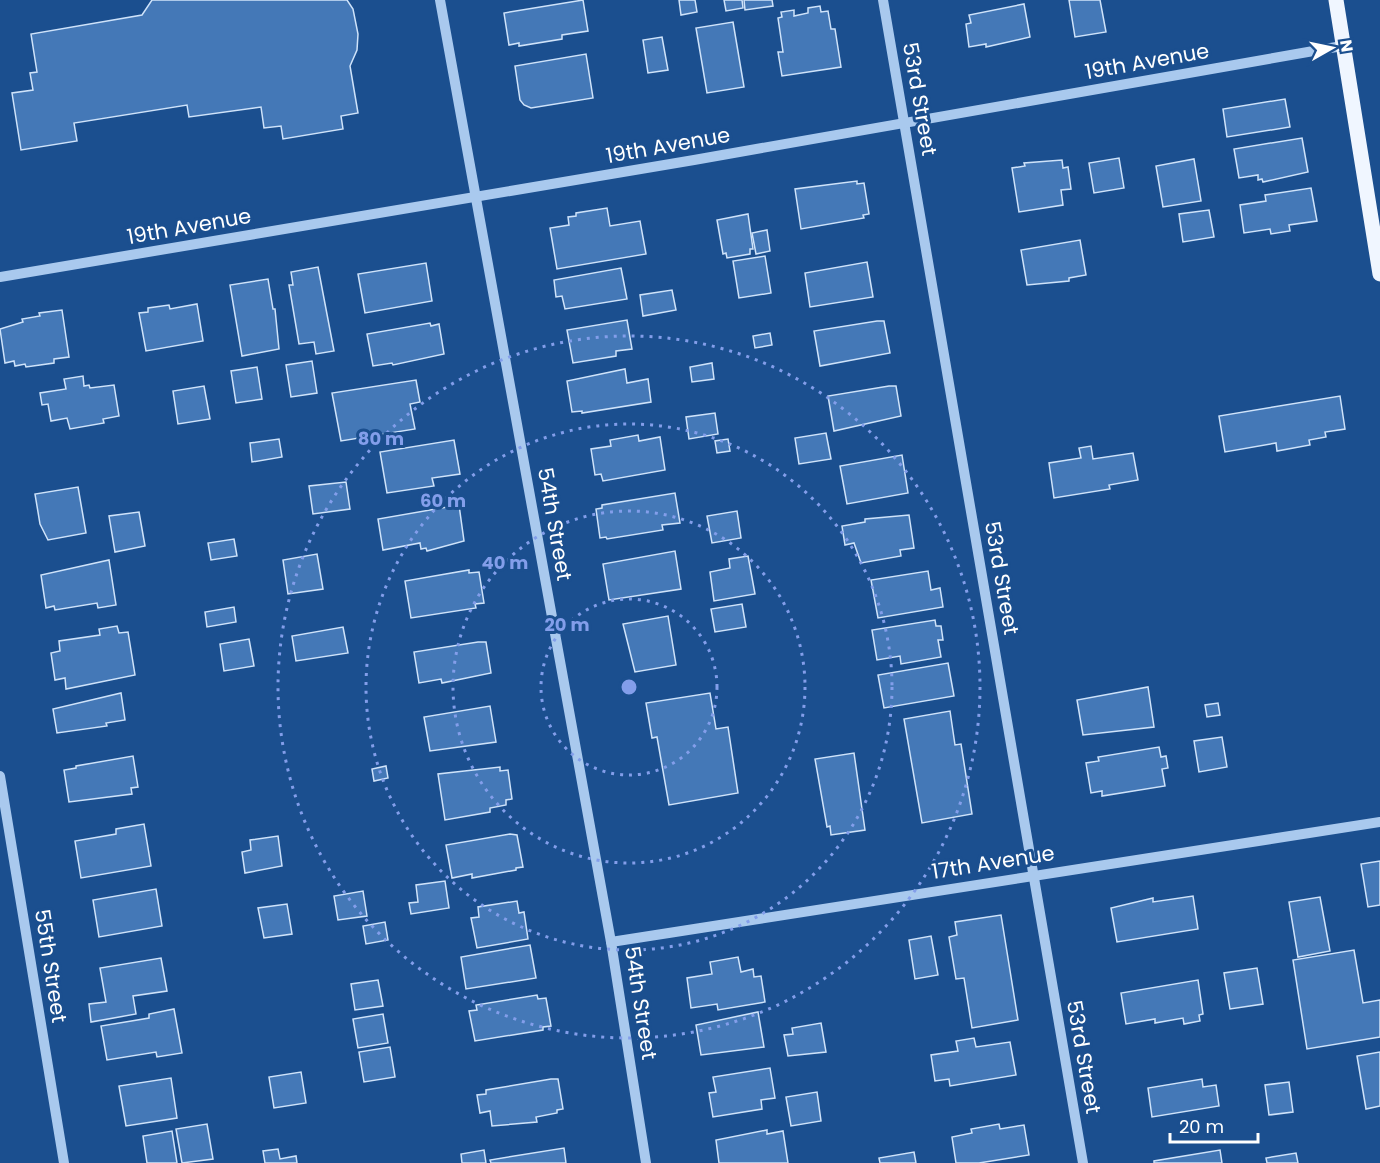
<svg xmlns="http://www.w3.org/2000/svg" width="1380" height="1163" viewBox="0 0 1380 1163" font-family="Poppins,sans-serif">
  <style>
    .building { fill: #4478b7; stroke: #cfe3fa; stroke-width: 1.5 }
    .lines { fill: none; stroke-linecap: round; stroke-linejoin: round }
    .minor { stroke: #a9c9ee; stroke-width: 10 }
    .major { stroke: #f0f6ff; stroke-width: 15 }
    .ring { fill: none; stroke: #839eea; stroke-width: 3; stroke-dasharray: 3 6 }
    .labels { text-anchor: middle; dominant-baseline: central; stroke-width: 6; stroke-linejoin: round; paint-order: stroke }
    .street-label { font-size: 21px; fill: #fff; stroke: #1b4f8f }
    .centre { fill: #839eea; stroke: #1b4f8f; stroke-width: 3 }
    .ring-label { font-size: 18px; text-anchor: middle; font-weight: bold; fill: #839eea; stroke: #1b4f8f; stroke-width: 6; stroke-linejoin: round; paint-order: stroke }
  </style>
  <rect width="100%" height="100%" fill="#1b4f8f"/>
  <g class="building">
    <polygon points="152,0 347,0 353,9 358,34 357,50 350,66 358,113 341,116 343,129 283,139 281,126 264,128 261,107 189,117 187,105 74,123 77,141 21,150 12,93 33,90 30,73 37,72 31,34 142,15"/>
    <polygon points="583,0 588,31 562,35 562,39 519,46 519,43 509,45 504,13"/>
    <polygon points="679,0 695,0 697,12 681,15"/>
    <polygon points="724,0 742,0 743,8 726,11"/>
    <polygon points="744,0 772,0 773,6 745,10"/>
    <polygon points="1069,0 1100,0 1106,32 1075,37"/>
    <polygon points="1024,4 1030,37 986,47 986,44 969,47 966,24 971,23 969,15"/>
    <polygon points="820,6 821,12 828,11 831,29 835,29 841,67 782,76 778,52 783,52 778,18 782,17 781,12 794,10 794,16 808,13 808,8"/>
    <polygon points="733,22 744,87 707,93 696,28"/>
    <polygon points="662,37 668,70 648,73 643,40"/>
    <polygon points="586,54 593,98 531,108 524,105 520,100 515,66"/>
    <polygon points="1285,99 1290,127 1227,137 1223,109"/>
    <polygon points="1302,138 1308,172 1263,182 1262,179 1258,180 1258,175 1239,178 1234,149"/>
    <polygon points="1119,158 1124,188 1094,193 1089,163"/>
    <polygon points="1194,159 1201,201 1163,207 1156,166"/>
    <polygon points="1062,160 1063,168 1068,167 1071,189 1061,190 1063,205 1019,212 1012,168 1025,166 1024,163"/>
    <polygon points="857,181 857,184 864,183 869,214 863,215 864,218 801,229 795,189"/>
    <polygon points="1311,188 1317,221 1289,225 1290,231 1271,234 1270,229 1244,233 1240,205 1266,201 1265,195"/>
    <polygon points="607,208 610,226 640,221 646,254 557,269 550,228 569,225 568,217 576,216 576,213"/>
    <polygon points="1209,210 1214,237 1183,242 1179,214"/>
    <polygon points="748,214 753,249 750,249 750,254 727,258 726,253 723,254 717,220"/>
    <polygon points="767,230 770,251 756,254 752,233"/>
    <polygon points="1080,240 1086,275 1069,278 1069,281 1027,285 1021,250"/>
    <polygon points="765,256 771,293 739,298 733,261"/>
    <polygon points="867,262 873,297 810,307 805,273"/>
    <polygon points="426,263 432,301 365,313 358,274"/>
    <polygon points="318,267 334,351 316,354 314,342 299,344 289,285 293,285 291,272"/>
    <polygon points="621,268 627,299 565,309 562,296 556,297 554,280"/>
    <polygon points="268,279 273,309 275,309 279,349 242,356 230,285"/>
    <polygon points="672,290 676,310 643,316 640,295"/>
    <polygon points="197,304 203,341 146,351 139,313 148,312 148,308 169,305 170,309"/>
    <polygon points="62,310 69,357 54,359 54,363 26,367 25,364 15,366 14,361 5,363 0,329 23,322 22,319 40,316 39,313"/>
    <polygon points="627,320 632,349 616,351 616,356 573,363 567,330"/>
    <polygon points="877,321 884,321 890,353 820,366 814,331"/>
    <polygon points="430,323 431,326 439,324 444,354 393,365 392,363 373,366 367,334"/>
    <polygon points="770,333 772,345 755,348 753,336"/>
    <polygon points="312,361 317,393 291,397 286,365"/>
    <polygon points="712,363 714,379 692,382 690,367"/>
    <polygon points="257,367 262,399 236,403 231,371"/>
    <polygon points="625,369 627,383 648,379 651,402 582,413 582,411 572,412 567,381"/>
    <polygon points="83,376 84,386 89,385 90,388 114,385 119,416 103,419 104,423 70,429 67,418 51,421 48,404 42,405 40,393 66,389 64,379"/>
    <polygon points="416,380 420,402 410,404 415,429 341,441 332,393"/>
    <polygon points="204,386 210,419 178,424 173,391"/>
    <polygon points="889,386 896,386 901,416 834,431 828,396"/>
    <polygon points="1340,396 1345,429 1325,432 1326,437 1309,440 1310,445 1277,451 1276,443 1225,452 1219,416"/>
    <polygon points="715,413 718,434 689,439 686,417"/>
    <polygon points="826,433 831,459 799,464 795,438"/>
    <polygon points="638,435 639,441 660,437 665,470 603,481 601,474 595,475 591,449 611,446 610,440"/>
    <polygon points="279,439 282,457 252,462 250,443"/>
    <polygon points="728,439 730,451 717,453 715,441"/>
    <polygon points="454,440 460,474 432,478 434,486 387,493 380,452"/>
    <polygon points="1091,446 1093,459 1133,453 1138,480 1109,485 1110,489 1054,498 1049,463 1081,458 1079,448"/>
    <polygon points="902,455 908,493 847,504 840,466"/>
    <polygon points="346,482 350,509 313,514 309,486"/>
    <polygon points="78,487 86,533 48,540 40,524 35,494"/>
    <polygon points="675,493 680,523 662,525 663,530 607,539 606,537 600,538 596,509 602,508 602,505"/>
    <polygon points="459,505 464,541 427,551 426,548 421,549 420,543 383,550 378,519"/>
    <polygon points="737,511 741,538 712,543 707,516"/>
    <polygon points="139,512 145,546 115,552 109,516"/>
    <polygon points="909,515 914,548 900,550 901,556 861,563 854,543 845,545 842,526 865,522 865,519"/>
    <polygon points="234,539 237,556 211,560 208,543"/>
    <polygon points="675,551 681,589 609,600 603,564"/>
    <polygon points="317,554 323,589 288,594 283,560"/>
    <polygon points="748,556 755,594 714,601 710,572 730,568 729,559"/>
    <polygon points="109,560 116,605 98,608 97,603 55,610 54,606 46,608 41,575"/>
    <polygon points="469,570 469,573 479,572 484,603 475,604 476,608 411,618 405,581"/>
    <polygon points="928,571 931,590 940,588 943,607 878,618 871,580"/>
    <polygon points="742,604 746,627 715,632 711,609"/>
    <polygon points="234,607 236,622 207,627 205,612"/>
    <polygon points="668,616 676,665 635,672 623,624"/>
    <polygon points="935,620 936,626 941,626 943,640 938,640 941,657 901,664 900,656 877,660 872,630"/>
    <polygon points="117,626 119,633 128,632 135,675 66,689 65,678 55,680 51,653 60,651 59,641 100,635 99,629"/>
    <polygon points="343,627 348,653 296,661 292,636"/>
    <polygon points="249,639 254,666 224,671 220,644"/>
    <polygon points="478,642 486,642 491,673 442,683 441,679 419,683 414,652"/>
    <polygon points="948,663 954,696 884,708 878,675"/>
    <polygon points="1148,687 1154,727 1083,735 1077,700"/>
    <polygon points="121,693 125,720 106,723 107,726 57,733 53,709"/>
    <polygon points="710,693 716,729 728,727 738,793 669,805 657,737 652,738 646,703"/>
    <polygon points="1218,703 1220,715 1207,717 1205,705"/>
    <polygon points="490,706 496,742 430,751 424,717"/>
    <polygon points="950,711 955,745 961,744 972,814 922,823 904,719"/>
    <polygon points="1222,737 1227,767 1199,772 1194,741"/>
    <polygon points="1159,747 1161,757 1166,756 1168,768 1162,769 1165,786 1102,796 1102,791 1091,793 1086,763 1099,761 1098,757"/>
    <polygon points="854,753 865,830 831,835 830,826 827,827 815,759"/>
    <polygon points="133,756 138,787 131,788 132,794 69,802 64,770 76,768 76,766"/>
    <polygon points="386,766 388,778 374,781 372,769"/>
    <polygon points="500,767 500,771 508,770 512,799 506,800 506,805 490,808 490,812 445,820 438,774"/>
    <polygon points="144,824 151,866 81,878 75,841 116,834 116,829"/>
    <polygon points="510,834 517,835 523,867 516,868 516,870 472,878 472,874 452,878 446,845"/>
    <polygon points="278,836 282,866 245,873 242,852 251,850 250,840"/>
    <polygon points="1380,861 1380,905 1368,907 1361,864"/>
    <polygon points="445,881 449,908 411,914 409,903 418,902 416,885"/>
    <polygon points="156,889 162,926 99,937 93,900"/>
    <polygon points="363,891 367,916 338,920 334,896"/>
    <polygon points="1193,896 1198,929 1117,942 1111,908 1153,898 1153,902"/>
    <polygon points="1320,897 1330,951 1298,957 1289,902"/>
    <polygon points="517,901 519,913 524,912 528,939 477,948 471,918 479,917 478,907"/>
    <polygon points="287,904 292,934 264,938 258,908"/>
    <polygon points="1001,915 1018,1020 972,1028 964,978 956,979 949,937 957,935 955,922"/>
    <polygon points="385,922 388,940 366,944 363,926"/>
    <polygon points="931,936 938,975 915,979 909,940"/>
    <polygon points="530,945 536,978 466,989 461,957"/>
    <polygon points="1354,950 1363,1003 1380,1000 1380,1037 1307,1049 1293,960"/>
    <polygon points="738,957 741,972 753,969 754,977 761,976 765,1002 718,1010 717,1004 691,1008 687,978 712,974 710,962"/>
    <polygon points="161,958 167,991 133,996 136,1014 91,1022 89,1004 106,1002 100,968"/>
    <polygon points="1257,968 1263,1004 1230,1009 1224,973"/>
    <polygon points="378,980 383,1006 355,1010 351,984"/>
    <polygon points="1198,980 1203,1014 1199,1015 1200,1021 1184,1024 1183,1018 1155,1023 1155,1019 1126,1024 1121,993"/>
    <polygon points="537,995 538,999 546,998 551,1026 543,1027 543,1030 475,1041 469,1011 477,1010 476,1005"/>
    <polygon points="174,1009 182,1053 157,1057 156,1052 107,1060 101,1026 149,1018 149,1014"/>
    <polygon points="758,1012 764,1047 701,1055 696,1025"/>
    <polygon points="383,1014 388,1043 358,1048 353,1019"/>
    <polygon points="821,1023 826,1052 788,1056 784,1035 793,1034 792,1028"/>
    <polygon points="974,1038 976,1047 1010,1042 1016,1075 950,1086 949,1079 935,1081 931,1055 958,1051 956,1041"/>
    <polygon points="390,1047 395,1077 364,1082 359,1052"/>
    <polygon points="1380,1052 1380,1106 1366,1109 1357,1056"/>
    <polygon points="770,1068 775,1098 761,1100 762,1109 713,1117 709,1093 716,1092 713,1077"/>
    <polygon points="301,1072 306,1103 274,1108 269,1077"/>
    <polygon points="171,1078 177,1118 126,1126 119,1086"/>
    <polygon points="551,1079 558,1079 563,1109 557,1110 557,1113 536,1117 537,1122 492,1126 490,1111 480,1113 477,1095 486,1094 486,1090"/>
    <polygon points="1202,1079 1203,1087 1216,1085 1219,1106 1152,1117 1148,1088"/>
    <polygon points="1289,1082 1293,1112 1269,1115 1265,1085"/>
    <polygon points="817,1092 821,1121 791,1126 786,1097"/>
    <polygon points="207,1124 213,1159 182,1163 176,1129"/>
    <polygon points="999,1124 1000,1129 1024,1125 1029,1155 979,1163 956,1163 952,1137 972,1133 971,1129"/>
    <polygon points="767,1130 767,1134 783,1131 788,1163 719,1163 716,1140"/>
    <polygon points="172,1131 177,1163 147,1163 143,1136"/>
    <polygon points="564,1148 566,1163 491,1163 490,1160"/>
    <polygon points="278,1149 280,1159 296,1156 297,1163 265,1163 263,1151"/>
    <polygon points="484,1150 486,1163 462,1163 461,1154"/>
    <polygon points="1220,1150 1222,1163 1154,1163 1154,1161"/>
    <polygon points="914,1152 916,1163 880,1163 879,1158"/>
    <polygon points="1296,1153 1298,1163 1267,1163 1266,1158"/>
  </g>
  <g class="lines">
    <g class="minor">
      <polyline points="440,0 611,942 646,1163"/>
      <polyline points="883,0 1083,1163"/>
      <polyline points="0,277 694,160 1342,46"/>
      <polyline points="0,776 64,1163"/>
      <polyline points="611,942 1380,822"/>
    </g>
    <polyline class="major" points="1336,0 1380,274"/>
  </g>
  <g class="ring">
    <circle cx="629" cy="687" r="88"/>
    <circle cx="629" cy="687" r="176"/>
    <circle cx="629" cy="687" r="263"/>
    <circle cx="629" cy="687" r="351"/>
  </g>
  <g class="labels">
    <g class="street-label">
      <text transform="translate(1147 61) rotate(-10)">19th Avenue</text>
      <text transform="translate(920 99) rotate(80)">53rd Street</text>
      <text transform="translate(668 145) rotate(-10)">19th Avenue</text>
      <text transform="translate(189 226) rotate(-10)">19th Avenue</text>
      <text transform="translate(555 524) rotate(80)">54th Street</text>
      <text transform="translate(1002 578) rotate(80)">53rd Street</text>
      <text transform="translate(993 862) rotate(-9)">17th Avenue</text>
      <text transform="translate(51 966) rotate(81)">55th Street</text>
      <text transform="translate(641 1003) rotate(81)">54th Street</text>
      <text transform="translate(1084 1057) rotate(80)">53rd Street</text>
    </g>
  </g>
  <circle cx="629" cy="687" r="9" class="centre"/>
  <g class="ring-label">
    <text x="381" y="445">80 m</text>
    <text x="443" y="507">60 m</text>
    <text x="505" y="569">40 m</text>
    <text x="567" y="631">20 m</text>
  </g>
  <g transform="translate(1332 48) rotate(81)" stroke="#1b4f8f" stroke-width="4.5" paint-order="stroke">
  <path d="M0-4.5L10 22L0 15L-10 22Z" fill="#ffffff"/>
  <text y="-9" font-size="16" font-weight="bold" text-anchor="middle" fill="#ffffff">N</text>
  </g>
  <path d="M1170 1133v9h88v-9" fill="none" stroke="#ffffff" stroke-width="3"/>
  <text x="1179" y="1133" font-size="18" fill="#ffffff" stroke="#1b4f8f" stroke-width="4.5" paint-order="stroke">20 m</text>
</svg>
